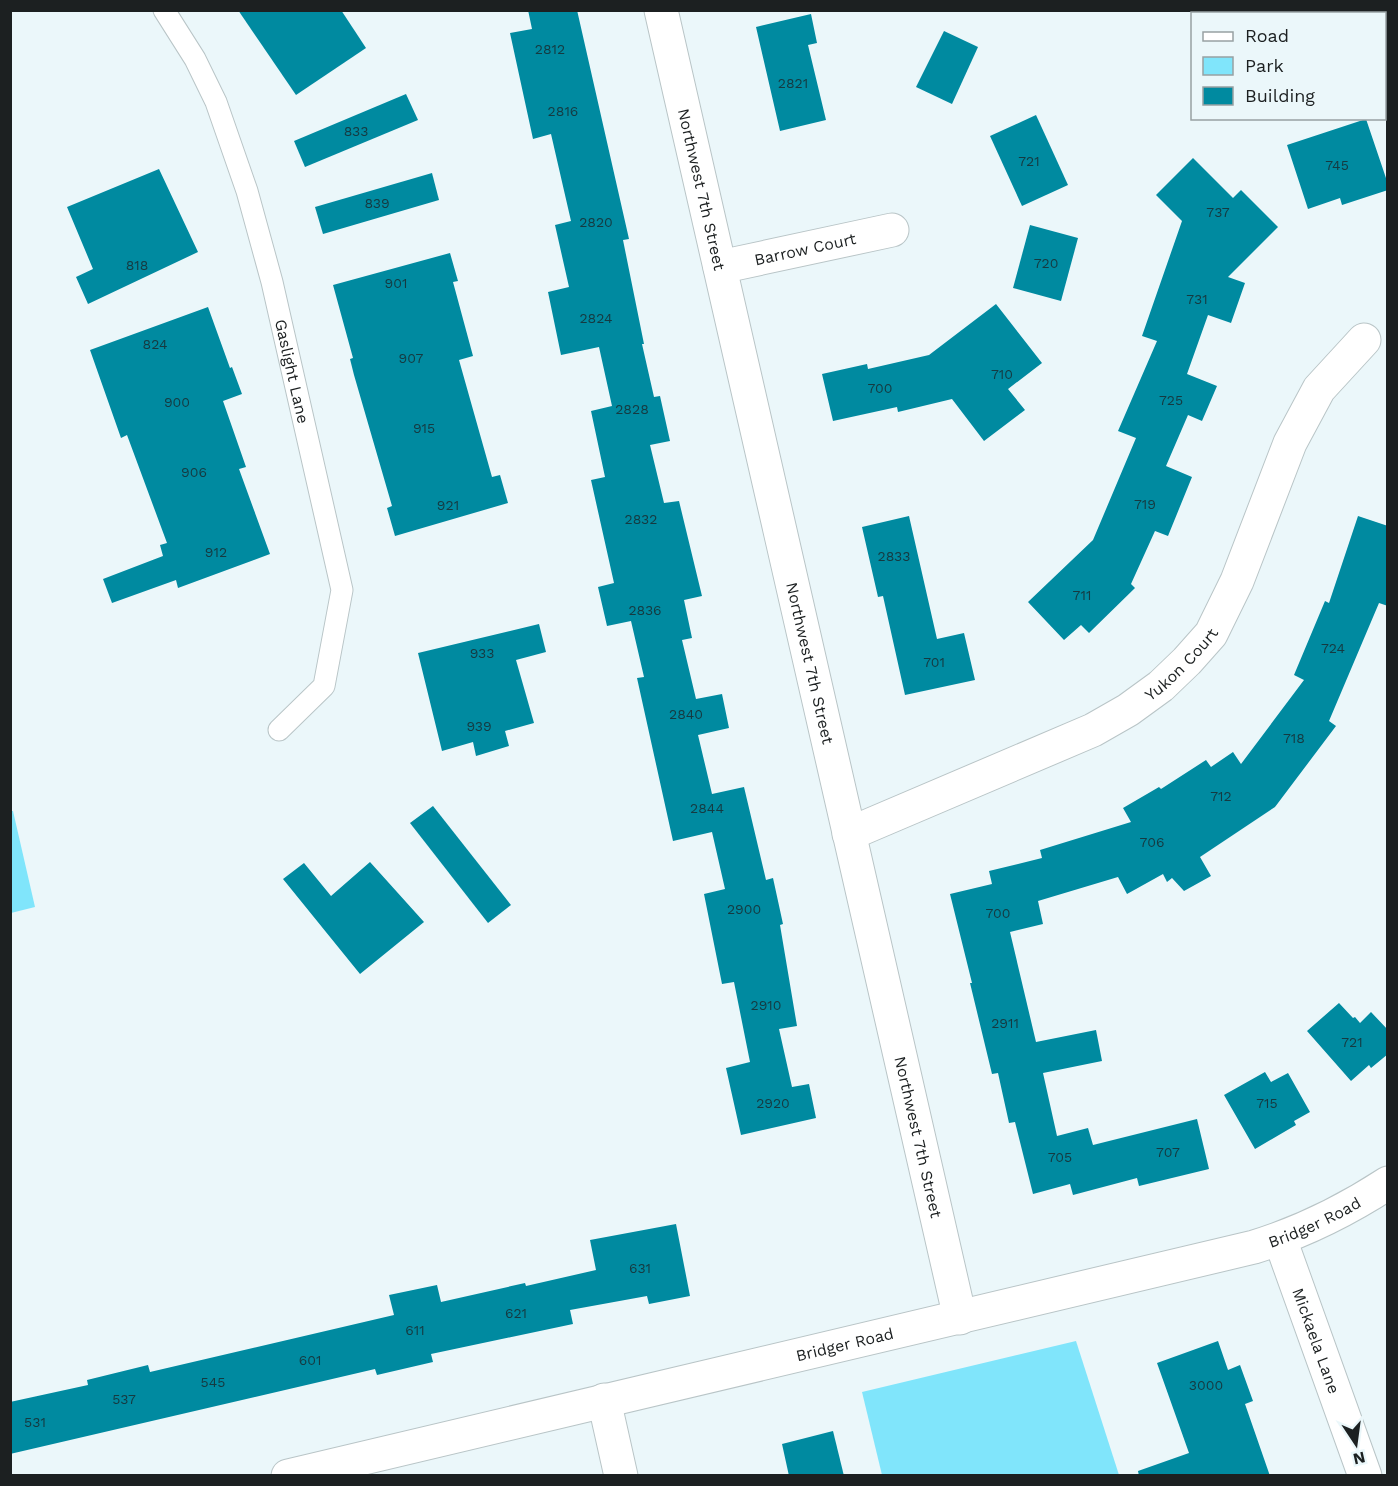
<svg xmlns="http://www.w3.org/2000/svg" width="1398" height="1486" viewBox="0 0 1398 1486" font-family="'Work Sans',sans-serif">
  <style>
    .green { fill: #80e5fb }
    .building { fill: #008aa0 }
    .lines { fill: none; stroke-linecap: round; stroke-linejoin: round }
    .service-casing { stroke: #b9c5c7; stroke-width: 23 }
    .minor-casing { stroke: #b9c5c7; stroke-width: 35 }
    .service { stroke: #fff; stroke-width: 21 }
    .minor { stroke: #fff; stroke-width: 33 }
    .labels { text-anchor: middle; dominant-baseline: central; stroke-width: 5; stroke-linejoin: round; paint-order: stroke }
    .number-label { font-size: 14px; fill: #153a41 }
    .street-label { font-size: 16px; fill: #1c2021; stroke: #ebf7fa }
  </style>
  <rect width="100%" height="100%" fill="#ebf7fa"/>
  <g class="green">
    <polygon points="11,811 13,811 35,907 11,913"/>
    <polygon points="1076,1341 1119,1475 882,1475 862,1392"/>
  </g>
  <g class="building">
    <polygon points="238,10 341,10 366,48 296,95"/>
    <polygon points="528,10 577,10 629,239 623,240 644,344 642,344 654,397 660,396 670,441 650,445 664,503 679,501 702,596 684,600 692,638 682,640 696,699 722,694 729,728 698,735 712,794 744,787 766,880 773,878 783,924 780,925 797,1026 779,1029 792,1087 809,1084 816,1118 741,1135 726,1068 750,1062 734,982 722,984 704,894 725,889 712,832 673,841 637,678 644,677 631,621 607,626 598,587 614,583 591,480 605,477 591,411 612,406 599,347 561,355 548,292 569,287 555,225 571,221 551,134 533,139 510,33 532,29"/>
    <polygon points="811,14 817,43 808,45 826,120 780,131 756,27"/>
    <polygon points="944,31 978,47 952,104 916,87"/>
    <polygon points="406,94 418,120 305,167 294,141"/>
    <polygon points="1036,115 1068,185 1022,206 990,136"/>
    <polygon points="1366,119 1388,184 1388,190 1342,205 1340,198 1308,209 1287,145"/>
    <polygon points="1193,158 1233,198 1241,190 1278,227 1228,277 1245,283 1231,323 1208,315 1187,374 1217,386 1202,421 1188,415 1166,466 1192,477 1168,536 1155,531 1131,584 1135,588 1089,633 1081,625 1064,640 1028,602 1093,540 1136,438 1118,431 1157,341 1142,336 1182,221 1156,195"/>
    <polygon points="159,169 198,252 88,304 76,277 93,269 67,207"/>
    <polygon points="432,173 439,200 323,234 315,207"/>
    <polygon points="1030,225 1078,238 1061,301 1013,288"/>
    <polygon points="450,253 458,281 453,282 473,356 459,360 492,477 500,475 508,503 395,536 387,508 392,506 354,375 350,359 353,358 333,285"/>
    <polygon points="996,304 1042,363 1008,389 1025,410 984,441 952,399 898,412 897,407 833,421 822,374 867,364 868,369 929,355"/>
    <polygon points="208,307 230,368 232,367 242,394 223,401 246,467 239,469 270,554 178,588 176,580 112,603 103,579 163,556 160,545 167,543 127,435 121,438 90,350"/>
    <polygon points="909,516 937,639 964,633 975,680 905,695 883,596 878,597 862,527"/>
    <polygon points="1358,516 1388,526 1388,606 1379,603 1329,721 1336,726 1275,807 1200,857 1211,876 1184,891 1172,878 1167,882 1163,874 1127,894 1118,877 1038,901 1043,924 1010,932 1036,1042 1096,1030 1102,1061 1043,1073 1057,1136 1088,1128 1093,1145 1197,1119 1209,1169 1139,1186 1137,1178 1073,1195 1070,1184 1033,1194 1015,1122 1009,1123 998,1073 992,1074 970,983 972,983 950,894 992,884 989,871 1042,858 1040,850 1131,822 1123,808 1159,787 1161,789 1206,760 1211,767 1233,752 1241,764 1304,680 1294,675 1325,601 1329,603"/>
    <polygon points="539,624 546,652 516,660 534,723 505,731 509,746 476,756 473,742 442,751 418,653"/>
    <polygon points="433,806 511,905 488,923 410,823"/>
    <polygon points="370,862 424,922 360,974 283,879 304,863 331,896"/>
    <polygon points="1339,1003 1353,1018 1355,1017 1360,1023 1371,1012 1388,1030 1388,1054 1371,1068 1369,1065 1351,1081 1307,1031"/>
    <polygon points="1265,1072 1271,1082 1288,1073 1310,1112 1294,1121 1296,1125 1255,1149 1224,1095"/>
    <polygon points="676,1224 690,1296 649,1304 647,1296 570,1310 573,1324 431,1354 433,1362 377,1375 375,1369 10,1454 10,1402 88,1385 87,1380 148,1365 150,1372 394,1315 389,1295 437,1285 441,1302 525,1283 526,1286 596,1270 590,1240"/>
    <polygon points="1218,1341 1228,1370 1240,1365 1253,1401 1245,1404 1270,1476 1139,1476 1138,1471 1189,1453 1157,1363"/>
    <polygon points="833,1431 844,1476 789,1476 782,1444"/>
  </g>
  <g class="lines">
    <g class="service-casing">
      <g id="service">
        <path id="s1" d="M 164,10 L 195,59 L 216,102 L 247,191 L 272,282 L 342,590 L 324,686 L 279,730"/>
      </g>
    </g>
    <g class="minor-casing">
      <g id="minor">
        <path id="s2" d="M 661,10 L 960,1318"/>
        <path id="s3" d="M 720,267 L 892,230"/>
        <path id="s4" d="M 849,834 L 1093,730 L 1128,710 L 1161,686 L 1187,661 L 1211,634 L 1237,581 L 1290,443 L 1319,389 L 1364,340"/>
        <path id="s5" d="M 1280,1239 L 1365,1476"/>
        <polyline points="604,1400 621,1476"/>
        <path id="s6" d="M 288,1476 L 1254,1247 C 1303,1232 1345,1211 1388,1183"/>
      </g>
    </g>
    <use href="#service" class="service"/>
    <use href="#minor" class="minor"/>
  </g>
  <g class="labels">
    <g class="number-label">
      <text x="550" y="49">2812</text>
      <text x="793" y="83">2821</text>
      <text x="563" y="111">2816</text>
      <text x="356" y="131">833</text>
      <text x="1029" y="161">721</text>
      <text x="1337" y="165">745</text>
      <text x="377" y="203">839</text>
      <text x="1218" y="212">737</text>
      <text x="596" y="222">2820</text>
      <text x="1046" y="263">720</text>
      <text x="137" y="265">818</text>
      <text x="396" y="283">901</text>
      <text x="1197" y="299">731</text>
      <text x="596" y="318">2824</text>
      <text x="155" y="344">824</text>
      <text x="411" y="358">907</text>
      <text x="1002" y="374">710</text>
      <text x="880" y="388">700</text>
      <text x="1171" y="400">725</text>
      <text x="177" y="402">900</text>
      <text x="632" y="409">2828</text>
      <text x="424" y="428">915</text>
      <text x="194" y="472">906</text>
      <text x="1145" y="504">719</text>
      <text x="448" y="505">921</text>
      <text x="641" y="519">2832</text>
      <text x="216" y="552">912</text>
      <text x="894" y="556">2833</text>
      <text x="1082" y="595">711</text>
      <text x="645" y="610">2836</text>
      <text x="1333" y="648">724</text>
      <text x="482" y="653">933</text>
      <text x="934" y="662">701</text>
      <text x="686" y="714">2840</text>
      <text x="479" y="726">939</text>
      <text x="1294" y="738">718</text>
      <text x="1221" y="796">712</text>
      <text x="707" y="808">2844</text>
      <text x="1152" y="842">706</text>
      <text x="744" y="909">2900</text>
      <text x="998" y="913">700</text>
      <text x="766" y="1005">2910</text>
      <text x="1005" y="1023">2911</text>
      <text x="1352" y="1042">721</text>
      <text x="773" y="1103">2920</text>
      <text x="1267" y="1103">715</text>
      <text x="1168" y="1152">707</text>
      <text x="1060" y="1157">705</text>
      <text x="640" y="1268">631</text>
      <text x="516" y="1313">621</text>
      <text x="415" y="1330">611</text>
      <text x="310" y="1360">601</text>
      <text x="213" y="1382">545</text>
      <text x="1206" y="1385">3000</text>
      <text x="124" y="1399">537</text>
      <text x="35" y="1422">531</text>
    </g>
    <g class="street-label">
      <text stroke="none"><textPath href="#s2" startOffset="184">Northwest 7th Street</textPath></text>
      <text stroke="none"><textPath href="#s3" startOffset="87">Barrow Court</textPath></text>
      <text stroke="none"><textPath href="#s1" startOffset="386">Gaslight Lane</textPath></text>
      <text stroke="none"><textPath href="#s4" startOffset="376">Yukon Court</textPath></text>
      <text stroke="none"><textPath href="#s2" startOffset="670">Northwest 7th Street</textPath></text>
      <text stroke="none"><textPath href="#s2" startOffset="1156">Northwest 7th Street</textPath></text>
      <text stroke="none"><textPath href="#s6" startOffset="1058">Bridger Road</textPath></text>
      <text stroke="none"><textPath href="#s5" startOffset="108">Mickaela Lane</textPath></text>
      <text stroke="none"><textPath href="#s6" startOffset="572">Bridger Road</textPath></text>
    </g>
  </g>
  <rect width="1398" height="1486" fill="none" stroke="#1c2021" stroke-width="24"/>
  <rect x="1191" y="12" width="195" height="108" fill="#ebf7fa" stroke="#98a1a3" stroke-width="1.5"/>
  <rect x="1203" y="32" width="30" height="9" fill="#ffffff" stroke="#98a1a3" stroke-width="1.5"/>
  <text x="1245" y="42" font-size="18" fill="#1c2021">Road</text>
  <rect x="1203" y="57" width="30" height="18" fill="#80e5fb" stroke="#98a1a3" stroke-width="1.5"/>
  <text x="1245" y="72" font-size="18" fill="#1c2021">Park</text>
  <rect x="1203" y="87" width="30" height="18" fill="#008aa0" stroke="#98a1a3" stroke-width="1.5"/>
  <text x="1245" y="102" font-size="18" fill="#1c2021">Building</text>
  <g transform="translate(1356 1444) rotate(167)" stroke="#ebf7fa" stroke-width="4.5" paint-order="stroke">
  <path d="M0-4.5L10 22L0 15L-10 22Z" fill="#1c2021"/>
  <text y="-9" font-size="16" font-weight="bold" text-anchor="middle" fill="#1c2021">N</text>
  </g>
</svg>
